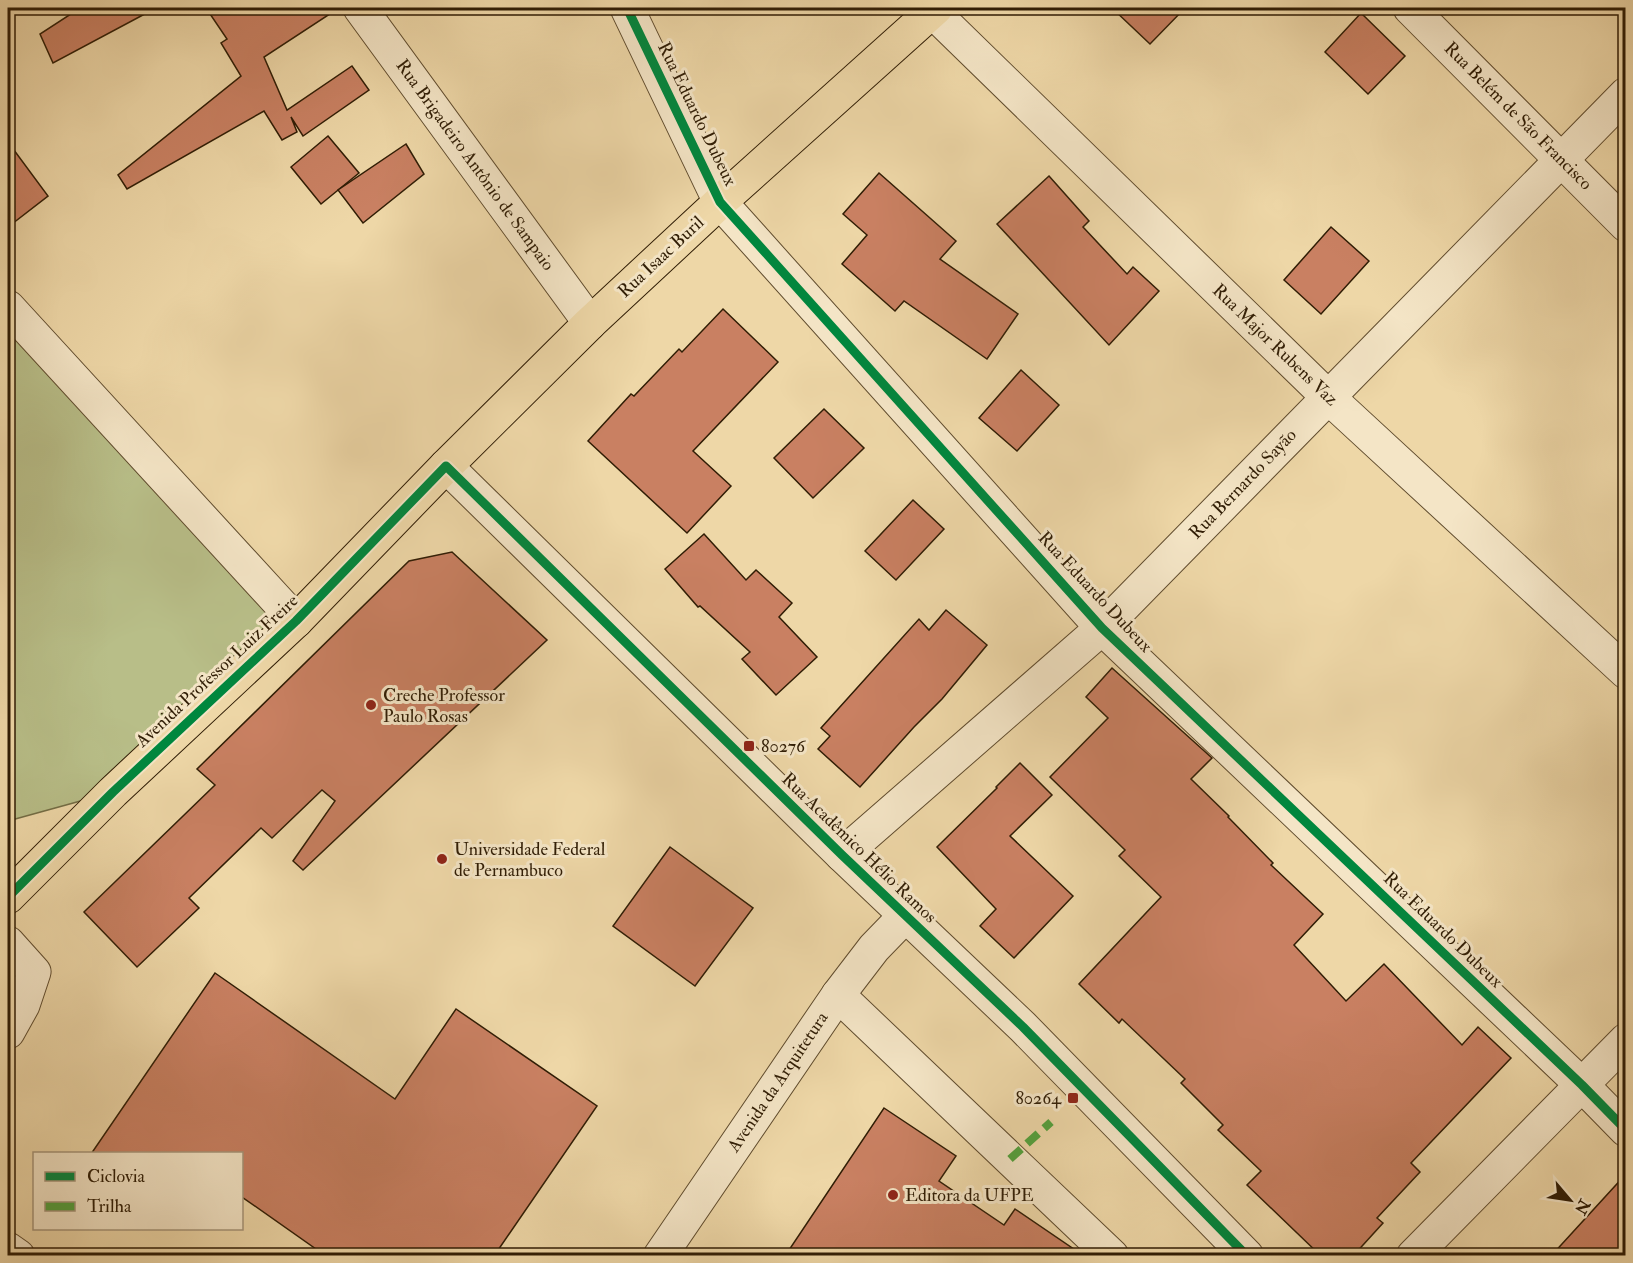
<svg xmlns="http://www.w3.org/2000/svg" width="1633" height="1263" viewBox="0 0 1633 1263" font-family="'IM FELL Double Pica',serif">
  <style>
    .green { fill: #b8be88; stroke: #746e46; stroke-width: 1.5 }
    .building { fill: #c98062; stroke: #301d05; stroke-width: 1.5 }
    .lines { fill: none; stroke-linecap: round; stroke-linejoin: round }
    .minor-casing { stroke: #604c2e; stroke-width: 35 }
    .major-casing { stroke: #301d05; stroke-width: 35 }
    .minor { stroke: #f4e5c6; stroke-width: 33 }
    .major { stroke: #eed7a7; stroke-width: 33 }
    .quiet { stroke: #52a23d; stroke-width: 8; stroke-dasharray: 15 8; stroke-linecap: butt }
    .cycleway-casing { stroke: #f4e5c6; stroke-width: 13 }
    .cycleway { stroke: #00873e; stroke-width: 9 }
    .poi-dot { fill: #8f2418; stroke: #f4e5c6; stroke-width: 2 }
    .labels { text-anchor: middle; dominant-baseline: central; stroke-width: 6; stroke-linejoin: round; paint-order: stroke }
    .street-label { font-size: 18px; fill: #301d05; stroke: #f4e5c6 }
    .poi-label { font-size: 18px; fill: #301d05; stroke: #f4e5c6; text-anchor: start }
  </style>
  <rect width="100%" height="100%" fill="#eed7a7"/>
  <filter id="stains"><feTurbulence type="fractalNoise" baseFrequency=".00333" numOctaves="4"/><feColorMatrix values="0 0 0 0 .2 0 0 0 0 .09 0 0 0 0 .02 0 0 0 .5 -.17"/></filter>
  <radialGradient id="worn" r=".72"><stop offset=".6" stop-color="#630" stop-opacity="0"/><stop offset="1" stop-color="#630" stop-opacity=".3"/></radialGradient>
  <polygon class="green" points="8,317 296,621 113,792 8,821"/>
  <g class="building">
    <polygon points="80,8 156,8 53,63 40,34"/>
    <polygon points="206,8 339,8 264,57 287,110 352,66 369,90 303,136 291,117 297,132 282,140 264,111 127,189 118,175 241,76 221,43 227,39"/>
    <polygon points="1112,8 1185,8 1150,44"/>
    <polygon points="1361,13 1405,56 1368,94 1325,52"/>
    <polygon points="328,136 359,173 321,204 291,167"/>
    <polygon points="8,142 48,196 8,227"/>
    <polygon points="406,144 424,174 363,223 338,190"/>
    <polygon points="879,173 956,241 940,259 1018,314 987,359 904,301 895,311 842,264 867,235 843,214"/>
    <polygon points="1049,176 1089,221 1083,227 1127,274 1133,267 1159,291 1109,345 997,224"/>
    <polygon points="1331,227 1369,261 1321,314 1284,280"/>
    <polygon points="723,309 778,362 693,451 731,486 687,533 588,441 631,394 634,396 679,349 682,352"/>
    <polygon points="1021,370 1059,405 1017,451 979,418"/>
    <polygon points="824,409 864,448 813,498 774,458"/>
    <polygon points="913,500 944,529 896,580 865,551"/>
    <polygon points="704,534 746,580 756,570 792,603 779,617 817,657 776,695 742,659 750,652 700,606 698,607 665,569"/>
    <polygon points="452,552 547,640 303,870 293,861 335,801 322,790 272,838 261,828 189,898 199,908 137,967 84,912 215,785 197,769 409,561"/>
    <polygon points="946,610 987,645 942,699 914,727 860,787 818,749 830,736 821,728 919,619 929,630"/>
    <polygon points="1112,668 1212,758 1191,779 1229,816 1228,817 1273,863 1271,865 1323,914 1294,945 1346,1001 1384,964 1462,1045 1478,1027 1511,1058 1411,1163 1420,1172 1377,1218 1383,1223 1353,1256 1321,1256 1247,1185 1261,1171 1218,1130 1223,1125 1181,1083 1185,1079 1122,1019 1119,1023 1079,984 1161,897 1119,856 1125,850 1050,777 1108,718 1086,697"/>
    <polygon points="1020,763 1052,795 1010,836 1073,896 1014,958 980,926 996,909 937,847 997,788 996,787"/>
    <polygon points="670,847 753,908 695,986 613,926"/>
    <polygon points="215,973 395,1099 456,1009 597,1106 494,1256 326,1256 242,1197 242,1154 91,1154"/>
    <polygon points="884,1108 956,1156 939,1181 1004,1225 1015,1209 1084,1256 785,1256"/>
    <polygon points="1626,1174 1626,1256 1551,1256"/>
  </g>
  <g class="lines">
    <g class="minor-casing">
      <g id="minor">
        <polyline points="360,8 590,323"/>
        <polyline points="627,8 720,202 1102,628 1582,1085 1626,1130"/>
        <polyline points="1410,8 1626,225"/>
        <polyline points="932,11 1328,397 1626,672"/>
        <polyline points="8,307 296,621"/>
        <polyline points="446,466 842,855 1023,1027 1247,1256"/>
        <polyline points="842,855 1102,628 1626,94"/>
        <polyline points="8,943 34,972 23,1005 8,1032"/>
        <polyline points="838,995 1112,1256"/>
        <polyline points="8,1249 18,1256"/>
        <polyline points="660,1256 838,995 874,948 905,916"/>
        <polyline points="1413,1256 1626,1040"/>
      </g>
    </g>
    <g class="major-casing">
      <polyline id="major" points="8,897 113,792 296,621 446,466 590,323 720,202 936,8"/>
    </g>
    <use href="#minor" class="minor"/>
    <use href="#major" class="major"/>
    <polyline class="quiet" points="1010,1159 1051,1122"/>
    <g class="cycleway-casing">
      <g id="cycleway">
        <polyline points="627,8 720,202 1102,628 1582,1085 1626,1130"/>
        <polyline points="8,897 113,792 296,621 446,466 842,855 1023,1027 1247,1256"/>
      </g>
    </g>
    <use href="#cycleway" class="cycleway"/>
  </g>
  <g class="poi-dot">
    <circle cx="371" cy="705" r="6"/>
    <rect x="743" y="740" width="12" height="12" rx="3"/>
    <circle cx="442" cy="859" r="6"/>
    <rect x="1067" y="1092" width="12" height="12" rx="3"/>
    <circle cx="893" cy="1195" r="6"/>
  </g>
  <g class="labels">
    <g class="street-label">
      <text transform="translate(697 114) rotate(64)">Rua Eduardo Dubeux</text>
      <text transform="translate(1518 116) rotate(45)">Rua Belém de São Francisco</text>
      <text transform="translate(475 165) rotate(54)">Rua Brigadeiro Antônio de Sampaio</text>
      <text transform="translate(661 257) rotate(-43)">Rua Isaac Buril</text>
      <text transform="translate(1275 345) rotate(44)">Rua Major Rubens Vaz</text>
      <text transform="translate(1243 484) rotate(-46)">Rua Bernardo Sayão</text>
      <text transform="translate(1095 592) rotate(47)">Rua Eduardo Dubeux</text>
      <text transform="translate(217 671) rotate(-43)">Avenida Professor Luiz Freire</text>
      <text transform="translate(859 848) rotate(44)">Rua Acadêmico Hélio Ramos</text>
      <text transform="translate(1443 930) rotate(44)">Rua Eduardo Dubeux</text>
      <text transform="translate(778 1082) rotate(-56)">Avenida da Arquitetura</text>
    </g>
    <g class="poi-label">
      <text x="383" y="695">Creche Professor<tspan x="383" dy="21">Paulo Rosas</tspan></text>
      <text x="761" y="746">80276</text>
      <text x="454" y="849">Universidade Federal<tspan x="454" dy="21">de Pernambuco</tspan></text>
      <text x="1061" y="1098" text-anchor="end">80264</text>
      <text x="905" y="1195">Editora da UFPE</text>
    </g>
  </g>
  <rect width="1633" height="1263" fill="none" stroke="#eed7a7" stroke-width="30"/>
  <rect x="9" y="9" width="1615" height="1245" fill="none" stroke="#301d05" stroke-width="3"/>
  <rect x="15" y="15" width="1603" height="1233" fill="none" stroke="#301d05" stroke-width="1.5"/>
  <rect x="33" y="1152" width="210" height="78" fill="#f4e5c6" stroke="#a69579" stroke-width="1.5"/>
  <rect x="45" y="1172" width="30" height="9" fill="#00873e" stroke="#a69579" stroke-width="1.5"/>
  <text x="87" y="1182" font-size="18" fill="#301d05">Ciclovia</text>
  <rect x="45" y="1202" width="30" height="9" fill="#52a23d" stroke="#a69579" stroke-width="1.5"/>
  <text x="87" y="1212" font-size="18" fill="#301d05">Trilha</text>
  <g transform="translate(1570 1200) rotate(119)" stroke="#f4e5c6" stroke-width="4.5" paint-order="stroke">
  <path d="M0-4.5L10 22L0 15L-10 22Z" fill="#301d05"/>
  <text y="-9" font-size="16" font-weight="bold" text-anchor="middle" fill="#301d05">N</text>
  </g>
  <rect width="100%" height="100%" filter="url(#stains)"/>
  <rect width="100%" height="100%" fill="url(#worn)"/>
</svg>
